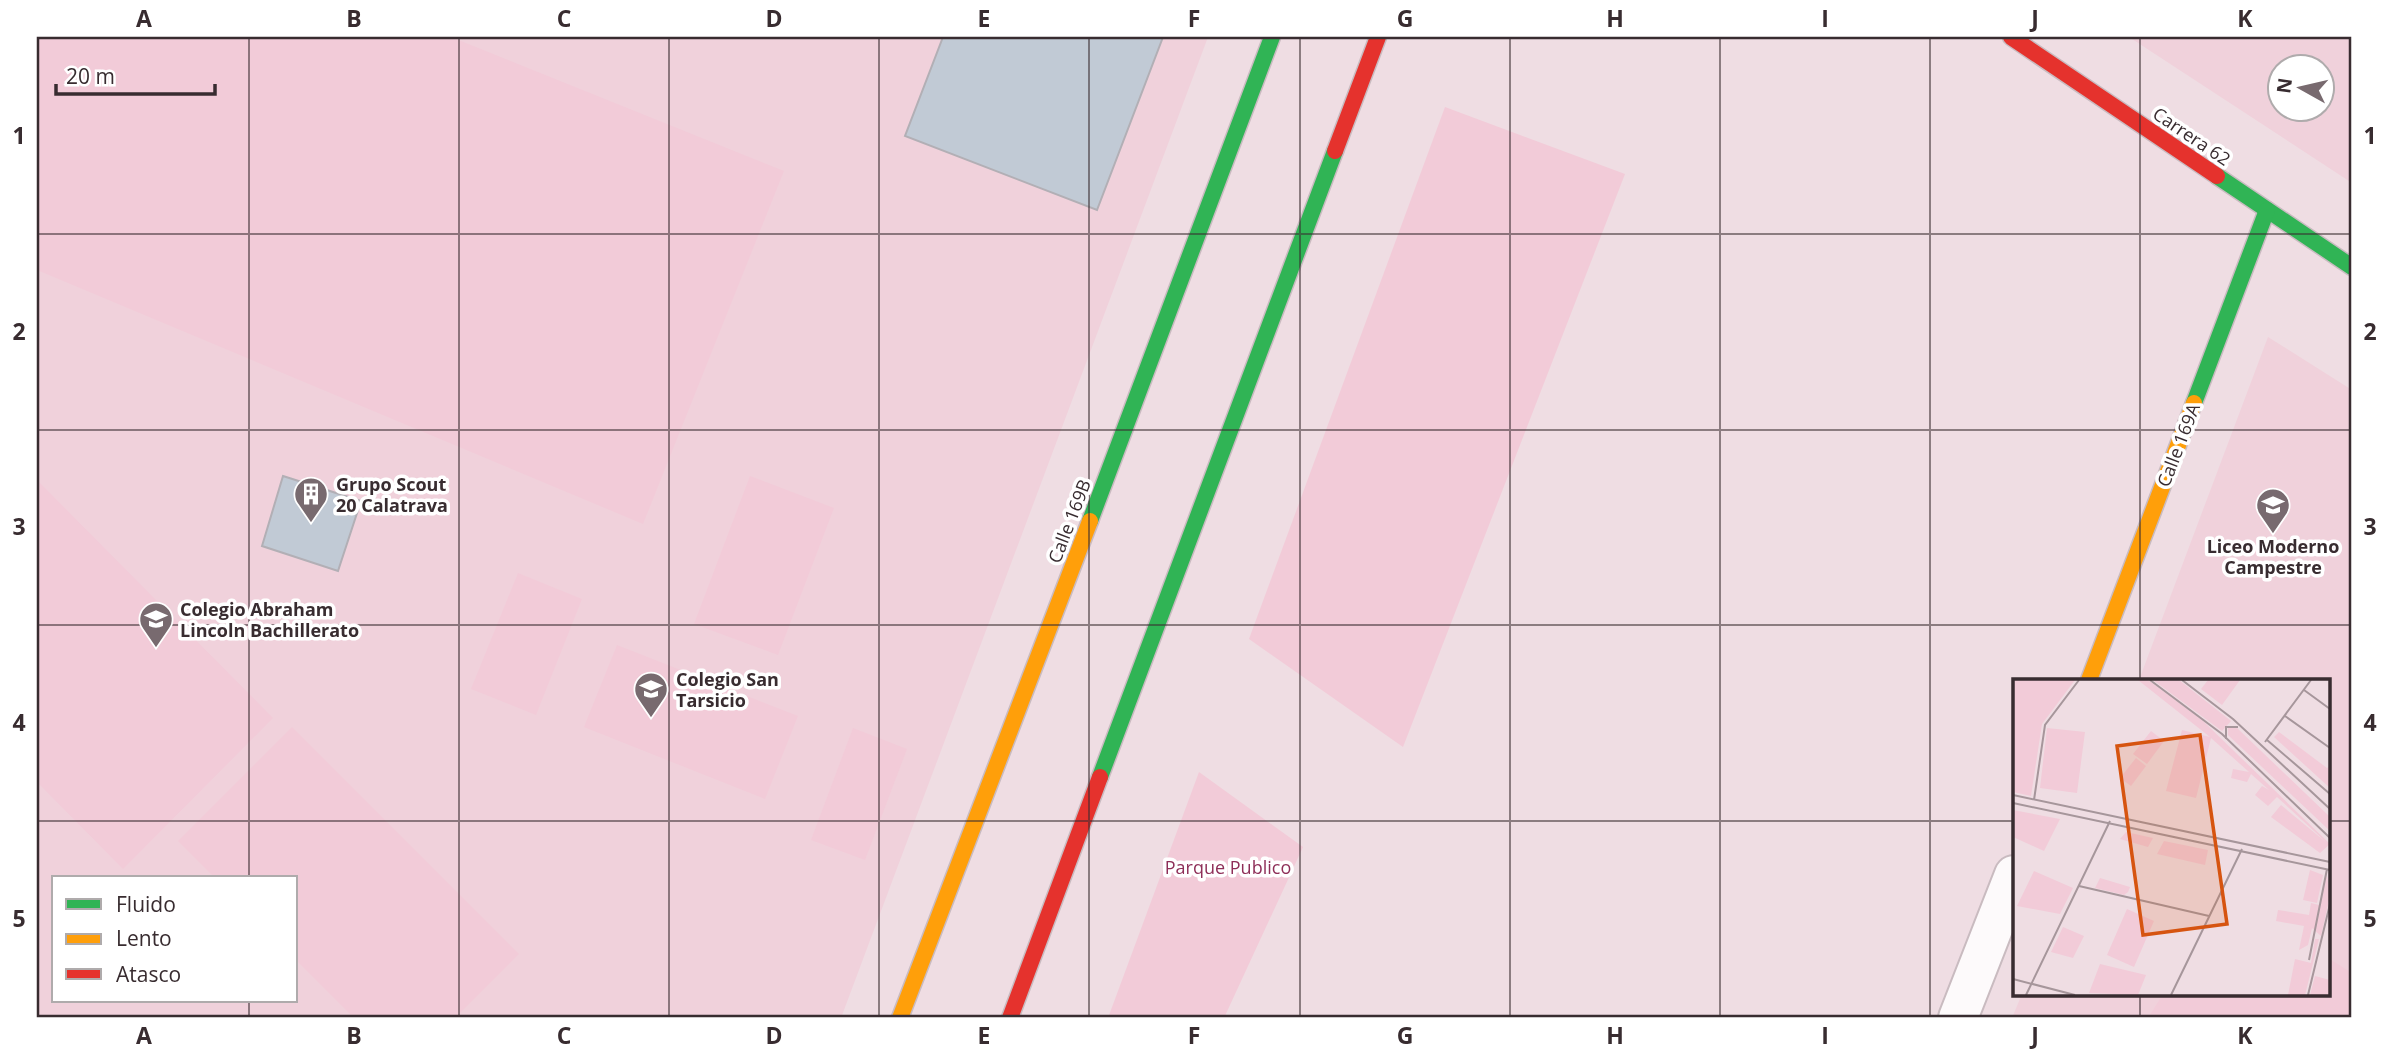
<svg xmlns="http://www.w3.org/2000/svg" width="2389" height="1055" viewBox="0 0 2389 1055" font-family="'Open Sans',sans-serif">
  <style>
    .built { fill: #f0d1db; fill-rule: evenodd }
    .green { fill: #f2cbd8 }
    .building { fill: #c1cad5; stroke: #b2afb5; stroke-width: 2 }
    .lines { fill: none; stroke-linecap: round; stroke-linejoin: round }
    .street-casing { stroke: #c9bbc0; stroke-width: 42 }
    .fast-casing { stroke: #c9bbc0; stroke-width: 19 }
    .slow-casing { stroke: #c9bbc0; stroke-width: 19 }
    .jam-casing { stroke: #c9bbc0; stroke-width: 19 }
    .street { stroke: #fdfafb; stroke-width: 38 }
    .fast { stroke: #30b455; stroke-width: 16 }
    .slow { stroke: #ff9f0a; stroke-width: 16 }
    .jam { stroke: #e5322d; stroke-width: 16 }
    .grid { fill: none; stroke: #382c30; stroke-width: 2; stroke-opacity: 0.55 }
    .labels { text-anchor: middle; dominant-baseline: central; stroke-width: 7; stroke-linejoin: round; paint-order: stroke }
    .street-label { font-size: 18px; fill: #382c30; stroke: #fff }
    .poi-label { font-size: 18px; font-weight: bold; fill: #382c30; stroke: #fff; text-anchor: start }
    .park-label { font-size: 18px; fill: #8e2e58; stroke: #fff }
    .inset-road { fill: none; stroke: #a6969b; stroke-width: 2 }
    .view { fill: #d65410; fill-opacity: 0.15; stroke: #d65410; stroke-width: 3.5 }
    .inset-edge { fill: none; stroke: #382c30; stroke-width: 3.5 }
    .neatline { fill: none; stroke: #382c30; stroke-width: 2.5 }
    .grid-label { font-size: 23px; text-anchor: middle; font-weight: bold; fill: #382c30 }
  </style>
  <rect width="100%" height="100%" fill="#efdde3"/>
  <g class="built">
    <path d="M 37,37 L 1208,37 L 841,1018 L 37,1018 ZM 54,878 L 296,878 L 296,1001 L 54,1001 Z"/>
    <path d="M 2129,37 L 2352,37 L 2352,183 ZM 2280,66 L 2322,66 L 2322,108 L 2280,108 Z"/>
    <polygon points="2268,337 2352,390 2352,1018 2012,1018 2022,994 2328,994 2328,680 2139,680"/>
  </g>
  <g class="green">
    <polygon points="37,37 451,37 784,171 643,524 37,270"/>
    <polygon points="1445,107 1625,174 1403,747 1249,639"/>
    <polygon points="750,476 834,508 778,655 694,624"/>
    <polygon points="37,480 273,718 123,869 37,782"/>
    <polygon points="518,573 582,599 536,715 471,689"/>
    <polygon points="617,645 798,716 765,799 584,727"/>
    <polygon points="292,727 519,954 455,1018 354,1018 296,960 296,878 215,878 178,841"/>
    <polygon points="853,728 907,749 865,860 811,840"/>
    <polygon points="1199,772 1303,847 1224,1018 1108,1018"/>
    <polygon points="2328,958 2352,973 2352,1018 2148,1018 2163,994 2328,994"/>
  </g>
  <g class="building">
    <polygon points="943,37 1163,37 1097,210 905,136"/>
    <polygon points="283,476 361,501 338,571 262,546"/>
  </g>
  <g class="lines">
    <g class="street-casing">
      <polyline id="street" points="1958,1018 2014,875"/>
    </g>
    <g class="fast-casing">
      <g id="fast">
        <polyline points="2217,176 2352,267"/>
        <polyline points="2194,403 2267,210"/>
        <polyline points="1090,521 1272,37"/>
        <polyline points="1100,777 1335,151"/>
      </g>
    </g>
    <g class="slow-casing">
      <g id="slow">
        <polyline points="2089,680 2194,403"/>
        <polyline points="900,1018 1090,521"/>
      </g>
    </g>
    <g class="jam-casing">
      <g id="jam">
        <polyline points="2011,37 2217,176"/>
        <polyline points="1335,151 1378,37"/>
        <polyline points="1010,1018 1100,777"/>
      </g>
    </g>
    <use href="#street" class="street"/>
    <use href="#fast" class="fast"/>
    <use href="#slow" class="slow"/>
    <use href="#jam" class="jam"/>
  </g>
  <path class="grid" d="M 249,37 L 249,878M 459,37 L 459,1018M 669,37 L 669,1018M 879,37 L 879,1018M 1089,37 L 1089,1018M 1300,37 L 1300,1018M 1510,37 L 1510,1018M 1720,37 L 1720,1018M 1930,37 L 1930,1018M 2140,37 L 2140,680M 37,234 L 2352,234M 37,430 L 2352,430M 37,625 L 2352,625M 37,821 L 2014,821M 2328,821 L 2352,821M 2140,994 L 2140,1018M 249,1001 L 249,1018"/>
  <defs>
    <g id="building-pin" transform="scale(1.75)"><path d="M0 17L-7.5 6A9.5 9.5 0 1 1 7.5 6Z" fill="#786a6f" stroke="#fff"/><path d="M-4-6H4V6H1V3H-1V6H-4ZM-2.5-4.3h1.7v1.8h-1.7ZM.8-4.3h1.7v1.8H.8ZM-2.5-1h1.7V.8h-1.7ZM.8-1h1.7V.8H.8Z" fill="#fff"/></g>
    <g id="school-pin" transform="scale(1.75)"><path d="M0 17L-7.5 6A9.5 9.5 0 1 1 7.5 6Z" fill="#786a6f" stroke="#fff"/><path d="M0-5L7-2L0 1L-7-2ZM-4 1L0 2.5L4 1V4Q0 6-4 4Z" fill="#fff"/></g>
  </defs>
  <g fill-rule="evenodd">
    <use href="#building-pin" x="311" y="494"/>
    <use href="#school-pin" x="2273" y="505"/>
    <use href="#school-pin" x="156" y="619"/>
    <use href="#school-pin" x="651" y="689"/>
  </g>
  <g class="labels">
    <g class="street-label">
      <text transform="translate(2192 136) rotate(34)">Carrera 62</text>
      <text transform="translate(2178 445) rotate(-69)">Calle 169A</text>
      <text transform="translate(1069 521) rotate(-69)">Calle 169B</text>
    </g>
    <g class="poi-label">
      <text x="336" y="484">Grupo Scout<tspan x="336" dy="21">20 Calatrava</tspan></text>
      <text x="2273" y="546" text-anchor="middle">Liceo Moderno<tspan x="2273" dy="21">Campestre</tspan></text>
      <text x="180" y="609">Colegio Abraham<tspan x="180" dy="21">Lincoln Bachillerato</tspan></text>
      <text x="676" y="679">Colegio San<tspan x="676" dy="21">Tarsicio</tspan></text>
    </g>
    <g class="park-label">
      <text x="1228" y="867">Parque Publico</text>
    </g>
  </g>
  <g transform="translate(2013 679)">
    <rect width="317" height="317" fill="#efdde3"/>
    <path d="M 0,1 L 62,1 L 29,45 L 18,117 L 0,113 ZM 125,1 L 135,1 L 189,41 L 317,165 L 307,174 L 258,138 L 268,126 L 314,164 L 264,118 L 255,127 L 242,116 L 249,107 L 256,111 L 238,95 L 234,103 L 218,99 L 220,90 L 236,93 L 198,59 L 183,119 L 153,112 L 169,51 L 197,58 ZM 140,1 L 166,1 L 218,42 L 209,52 ZM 195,1 L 227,1 L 209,26 L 188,10 ZM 223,48 L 317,138 L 317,152 L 215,56 L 215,49 ZM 34,49 L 72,53 L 64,114 L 27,109 ZM 138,52 L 151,62 L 134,85 L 120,75 ZM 266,53 L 314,89 L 317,87 L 317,109 L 261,58 ZM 123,79 L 133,87 L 118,107 L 107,99 ZM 0,131 L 47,140 L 31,172 L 0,158 ZM 113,153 L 140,159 L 135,168 L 107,160 ZM 151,162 L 195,171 L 192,186 L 144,175 ZM 297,191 L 310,196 L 304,224 L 290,221 ZM 21,192 L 60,209 L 47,235 L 4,227 ZM 314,196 L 317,217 L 308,257 L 299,249 L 295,266 L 286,271 L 291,247 L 263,242 L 265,231 L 296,236 L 298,224 L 306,226 ZM 87,199 L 117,208 L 115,213 L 111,216 L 82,209 ZM 114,230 L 141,242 L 121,288 L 94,276 ZM 50,248 L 71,257 L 60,279 L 38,273 ZM 302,260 L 306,260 L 292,316 L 275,316 L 282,280 L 298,284 ZM 87,285 L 133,296 L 125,316 L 76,314 ZM 302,297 L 317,301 L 317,316 L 297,316 Z" fill="#f2cbd8"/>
    <path class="inset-road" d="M 137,1 L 209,55 L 317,159M 169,1 L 220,40 L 317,130M 291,11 L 317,30M 272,37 L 317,69M 213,60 L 213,48 L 225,48M 254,61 L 317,115M 252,63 L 298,1M 0,116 L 317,183M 21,121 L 32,46 L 66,1M 0,124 L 317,191M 66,207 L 196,237M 296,281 L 314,190M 0,300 L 62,316M 13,316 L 97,142M 158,316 L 229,170M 295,316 L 317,225"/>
    <path class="view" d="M 187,56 L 214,245 L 130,256 L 104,67 Z"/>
    <rect width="317" height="317" class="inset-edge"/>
  </g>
  <rect width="2389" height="1055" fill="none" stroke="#ffffff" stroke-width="77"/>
  <rect x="52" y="876" width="245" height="126" fill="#ffffff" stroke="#afabac" stroke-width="2"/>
  <rect x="66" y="899" width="35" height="10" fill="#30b455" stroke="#afabac" stroke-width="2"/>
  <text x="116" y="912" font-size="21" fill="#382c30">Fluido</text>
  <rect x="66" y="934" width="35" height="10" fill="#ff9f0a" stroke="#afabac" stroke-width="2"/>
  <text x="116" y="946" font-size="21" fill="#382c30">Lento</text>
  <rect x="66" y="969" width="35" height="10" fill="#e5322d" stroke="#afabac" stroke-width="2"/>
  <text x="116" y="982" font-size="21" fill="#382c30">Atasco</text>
  <g transform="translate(2301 88) rotate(278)"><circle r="33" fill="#ffffff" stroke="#afabac" stroke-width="2"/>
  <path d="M0-5L12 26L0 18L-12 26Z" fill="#786a6f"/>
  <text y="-10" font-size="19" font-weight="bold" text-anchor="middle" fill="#382c30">N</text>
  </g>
  <path d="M56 84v10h159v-10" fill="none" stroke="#382c30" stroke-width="3.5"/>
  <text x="66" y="84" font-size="21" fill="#382c30" stroke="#ffffff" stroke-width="5" paint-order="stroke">20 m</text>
  <rect x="38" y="38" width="2312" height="978" class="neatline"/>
  <g class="grid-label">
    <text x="144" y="27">A</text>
    <text x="354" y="27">B</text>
    <text x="564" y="27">C</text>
    <text x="774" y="27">D</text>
    <text x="984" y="27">E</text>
    <text x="1194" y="27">F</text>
    <text x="1405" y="27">G</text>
    <text x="1615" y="27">H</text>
    <text x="1825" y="27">I</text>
    <text x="2035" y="27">J</text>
    <text x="2245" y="27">K</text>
    <text x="19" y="144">1</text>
    <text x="2370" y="144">1</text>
    <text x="19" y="340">2</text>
    <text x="2370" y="340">2</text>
    <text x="19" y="535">3</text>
    <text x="2370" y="535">3</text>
    <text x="19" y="731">4</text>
    <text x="2370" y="731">4</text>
    <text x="19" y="927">5</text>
    <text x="2370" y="927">5</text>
    <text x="144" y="1044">A</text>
    <text x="354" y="1044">B</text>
    <text x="564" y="1044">C</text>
    <text x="774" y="1044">D</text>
    <text x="984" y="1044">E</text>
    <text x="1194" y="1044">F</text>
    <text x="1405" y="1044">G</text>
    <text x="1615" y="1044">H</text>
    <text x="1825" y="1044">I</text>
    <text x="2035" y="1044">J</text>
    <text x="2245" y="1044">K</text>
  </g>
</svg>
